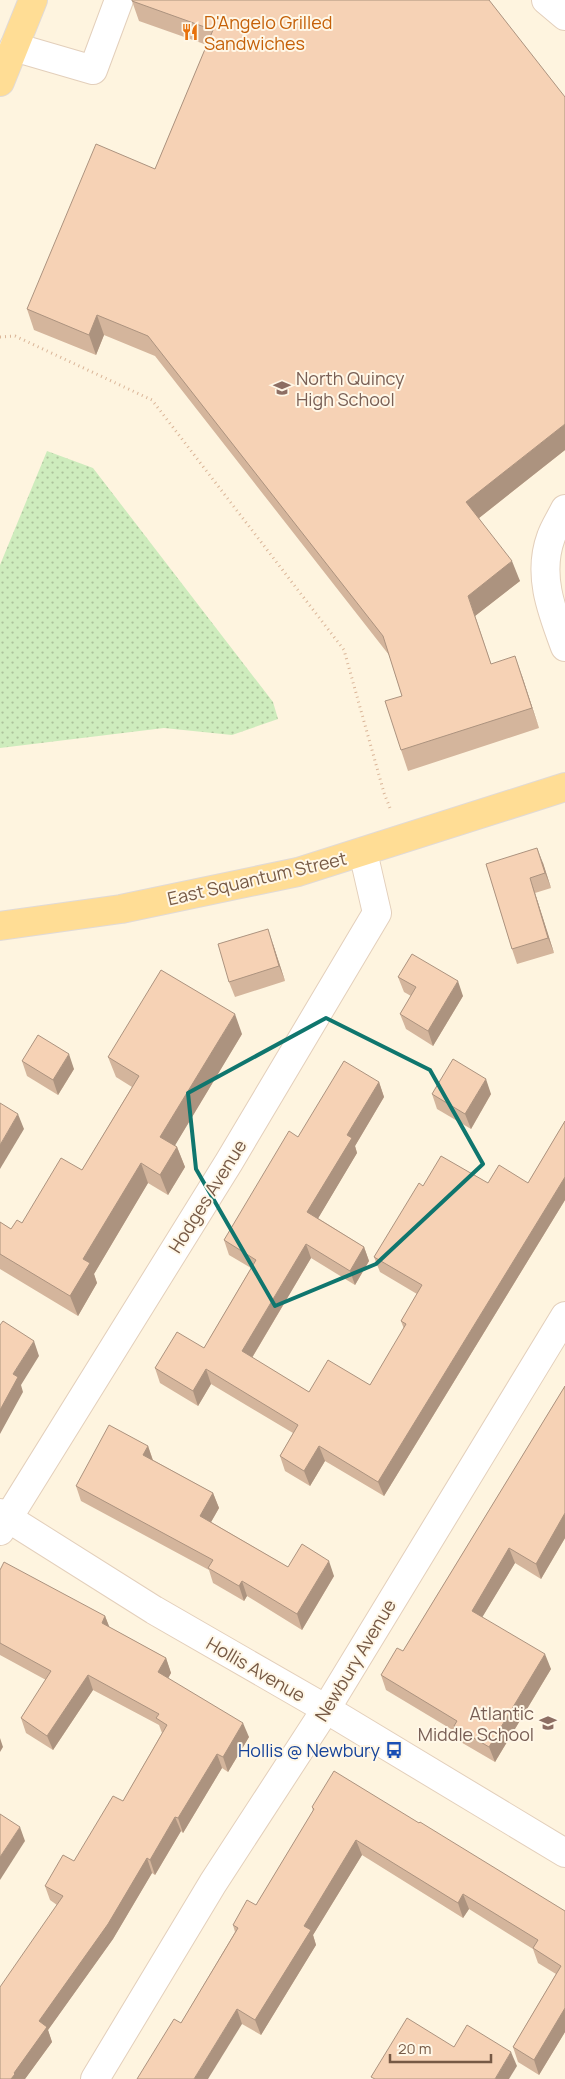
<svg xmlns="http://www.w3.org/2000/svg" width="565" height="2079" viewBox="0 0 565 2079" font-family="Manrope,sans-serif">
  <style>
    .grass { fill: url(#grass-dots) }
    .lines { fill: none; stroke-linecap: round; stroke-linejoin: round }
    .minor-casing { stroke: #e3cfbb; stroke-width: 30 }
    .major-casing { stroke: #e1dad6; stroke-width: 30 }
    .path { stroke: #dab598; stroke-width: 3; stroke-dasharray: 1 4; stroke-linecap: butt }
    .minor { stroke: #fff; stroke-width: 28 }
    .major { stroke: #ffdd95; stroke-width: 28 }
    .wall { fill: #d4b59c }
    .shaded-wall { fill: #ac937f }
    .building { fill: #f6d2b5; stroke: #ac937f }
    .marked { fill: none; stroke: #0f766e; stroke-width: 4; stroke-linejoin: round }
    .labels { text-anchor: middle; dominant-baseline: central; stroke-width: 4; stroke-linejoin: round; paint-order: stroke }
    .food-label { font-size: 18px; fill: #c56008; stroke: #fff7e7; text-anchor: start }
    .education-label { font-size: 18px; fill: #785e54; stroke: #fff7e7; text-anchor: start }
    .street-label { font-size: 18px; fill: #765945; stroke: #fff7e7 }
    .transit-label { font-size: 18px; fill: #164399; stroke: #fff7e7; text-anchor: end }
  </style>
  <defs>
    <pattern id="grass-dots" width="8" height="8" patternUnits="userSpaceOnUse" patternTransform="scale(1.25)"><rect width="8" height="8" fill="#ceecbd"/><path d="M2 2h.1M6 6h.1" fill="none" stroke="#acc29b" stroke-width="1.8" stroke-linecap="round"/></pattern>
  </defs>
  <rect width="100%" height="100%" fill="#fef4df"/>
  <polygon class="grass" points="47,451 93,468 273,702 278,719 232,735 164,728 0,748 0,565"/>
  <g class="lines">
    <g class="minor-casing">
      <g id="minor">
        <polyline points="546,0 565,16"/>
        <polyline points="14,47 93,70 119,0"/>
        <path d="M 565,509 C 560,519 554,528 551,537 C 537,575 552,612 565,647"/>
        <polyline points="0,1513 154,1610 326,1709 565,1853"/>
        <polyline points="0,1531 229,1162 377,913 363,852"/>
        <polyline points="95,2079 213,1883 326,1709 565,1316"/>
      </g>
    </g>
    <g class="major-casing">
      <g id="major">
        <polyline points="0,82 33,0"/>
        <polyline points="0,926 121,909 298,872 565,787"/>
      </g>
    </g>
    <polyline class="path" points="0,337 15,336 152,400 344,650 384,793 390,808"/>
    <use href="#minor" class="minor"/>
    <use href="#major" class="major"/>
  </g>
  <g class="wall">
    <polygon points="489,0 565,450 479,518 520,581 475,616 491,664 522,676 539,728 408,771 401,750 402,696 389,655 155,356 104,335 96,355 34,330 27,309 155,169 207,45 139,21 132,1"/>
    <polygon points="543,863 551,888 535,893 554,953 517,964 512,949 486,864"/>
    <polygon points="273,944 285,981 235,997 229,982"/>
    <polygon points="398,977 463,996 433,1046 406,1029 400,1014 411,996 404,992"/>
    <polygon points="242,1034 175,1145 177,1147 185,1167 168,1195 148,1183 94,1274 97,1283 78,1316 0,1269 0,1222 11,1229 22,1223 82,1170 132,1087 116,1077 108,1057"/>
    <polygon points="22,1061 74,1069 58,1095 27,1076"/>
    <polygon points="379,1082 384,1097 355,1146 357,1153 318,1218 364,1247 369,1261 355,1285 311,1258 252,1358 309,1392 370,1385 404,1329 401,1321 417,1294 380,1272 374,1257 423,1186 528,1183 565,1121 565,1200 384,1496 325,1461 310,1486 285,1471 280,1456 293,1433 211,1384 198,1406 160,1383 155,1368 204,1348 251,1268 229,1255 224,1240 298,1137"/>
    <polygon points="432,1094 491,1094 471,1129 437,1109"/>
    <polygon points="565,1386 565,1538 541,1579 515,1563 482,1617 551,1669 495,1762 459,1741 456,1732 386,1690 381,1675 403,1651"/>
    <polygon points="148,1446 153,1460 213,1493 219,1508 211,1522 288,1567 334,1576 302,1630 247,1596 244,1601 213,1583 209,1570 81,1501 76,1486"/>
    <polygon points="0,1570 105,1616 109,1627 166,1658 171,1673 168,1678 249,1737 228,1772 222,1768 183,1833 181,1831 155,1875 152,1873 113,1939 48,2030 52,2042 25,2079 57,1905 50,1900 45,1886 74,1861 123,1801 162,1733 159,1725 93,1690 53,1750 26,1733 21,1718 46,1680 0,1655"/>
    <polygon points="312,1807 565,1911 565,2032 539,2075 518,2062 513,2047 556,1974 538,1963 533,1949 469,1909 463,1918 362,1855 313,1935 316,1945 261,2035 242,2024 181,2023 235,1932 233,1925 256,1905 313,1811"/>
  </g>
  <g class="shaded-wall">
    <polygon points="97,315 104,335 96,355 89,335"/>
    <polygon points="565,424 565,450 474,522 466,502"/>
    <polygon points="512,561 520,581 475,616 498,684 468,596"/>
    <polygon points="515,656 522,676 539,728 532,708"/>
    <polygon points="537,848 543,863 551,888 545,873"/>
    <polygon points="530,878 535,893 554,953 548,938"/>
    <polygon points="268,929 273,944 285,981 279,966"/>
    <polygon points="458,981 463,996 433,1046 428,1031"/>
    <polygon points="235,1014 242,1034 168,1157 160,1137"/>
    <polygon points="69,1054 74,1069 58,1095 53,1080"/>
    <polygon points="486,1079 491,1094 471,1129 465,1114"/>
    <polygon points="379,1082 384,1097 355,1146 357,1153 313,1227 307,1212 347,1135"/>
    <polygon points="18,1114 24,1129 0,1169 0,1145"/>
    <polygon points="177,1147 185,1167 168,1195 160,1175"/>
    <polygon points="141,1163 148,1183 94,1274 97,1283 78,1316 70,1296 83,1259"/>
    <polygon points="565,1177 565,1200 384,1496 378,1482"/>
    <polygon points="306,1244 311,1258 247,1366 242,1351"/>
    <polygon points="364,1247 369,1261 355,1285 350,1271"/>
    <polygon points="34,1341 39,1356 21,1385 23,1392 0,1434 0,1410 13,1374"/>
    <polygon points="206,1369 211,1384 198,1406 193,1391"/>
    <polygon points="148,1446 153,1461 143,1455"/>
    <polygon points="319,1446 325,1461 310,1486 304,1471"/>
    <polygon points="213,1493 219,1508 206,1531 200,1516"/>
    <polygon points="565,1513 565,1538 541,1579 536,1564"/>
    <polygon points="509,1548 515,1563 477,1626 472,1611"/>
    <polygon points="329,1561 334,1576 302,1630 297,1614"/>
    <polygon points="242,1581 247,1596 244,1601 239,1586"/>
    <polygon points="105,1616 111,1631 102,1623"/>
    <polygon points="545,1654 551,1669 495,1762 489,1747"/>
    <polygon points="166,1658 171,1673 164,1686 158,1672"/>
    <polygon points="88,1675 93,1690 53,1750 47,1736"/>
    <polygon points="243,1723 249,1737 228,1772 223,1757"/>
    <polygon points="0,1738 3,1747 0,1752"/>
    <polygon points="217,1754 222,1768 183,1833 178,1818"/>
    <polygon points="175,1817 181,1831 155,1875 150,1860"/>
    <polygon points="20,1827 25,1841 0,1880 0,1857"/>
    <polygon points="356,1840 362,1855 313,1935 316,1945 261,2035 255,2020 304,1926"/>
    <polygon points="147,1858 152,1873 113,1939 48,2030 52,2042 25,2079 11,2079 39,2021"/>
    <polygon points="463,1894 469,1909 463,1918 458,1903"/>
    <polygon points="565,2008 565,2032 539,2075 534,2060"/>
    <polygon points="237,2009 242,2024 208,2079 194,2079"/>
    <polygon points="511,2052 517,2066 509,2079 495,2079"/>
  </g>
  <g class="building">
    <polygon points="132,0 489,0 565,97 565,424 466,502 512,561 468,596 491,664 515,656 532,708 401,750 385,701 402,696 383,636 148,336 97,315 89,335 27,309 96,144 155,169 213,30 132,1"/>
    <polygon points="537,848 545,873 530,878 548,938 512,949 486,864"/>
    <polygon points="268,929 279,966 229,982 218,944"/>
    <polygon points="412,954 458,981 428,1031 400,1014 416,987 398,977"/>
    <polygon points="161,970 235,1014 160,1137 177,1147 160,1175 141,1163 83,1259 90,1263 70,1296 0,1254 0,1222 11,1229 17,1220 22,1223 61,1158 82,1170 139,1076 108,1057"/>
    <polygon points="38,1035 69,1054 53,1080 22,1061"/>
    <polygon points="453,1059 486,1079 465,1114 432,1094"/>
    <polygon points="344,1061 379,1082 347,1135 352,1138 307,1212 364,1247 350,1271 306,1244 242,1351 309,1392 328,1360 370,1385 406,1324 401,1321 422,1285 374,1257 419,1183 423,1186 441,1156 488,1183 499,1165 528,1183 565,1121 565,1177 378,1482 319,1446 304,1471 280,1456 298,1425 206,1369 193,1391 155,1368 177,1332 204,1348 256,1260 224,1240 289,1131 298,1137"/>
    <polygon points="0,1103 18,1114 0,1145"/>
    <polygon points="3,1321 34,1341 13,1374 18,1377 0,1410 0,1325"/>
    <polygon points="565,1386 565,1513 536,1564 509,1548 472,1611 545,1654 489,1747 454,1726 457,1721 381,1675 397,1648 403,1651"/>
    <polygon points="109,1425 148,1446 143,1455 213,1493 200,1516 288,1567 302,1544 329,1561 297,1614 242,1581 239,1586 208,1568 213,1560 76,1486"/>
    <polygon points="4,1562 105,1616 102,1623 166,1658 158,1672 243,1723 223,1757 217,1754 178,1818 175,1817 150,1860 147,1858 108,1924 39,2021 47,2027 14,2073 15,2074 11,2079 0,2079 0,1987 63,1896 45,1886 63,1855 74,1861 113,1796 123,1801 167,1725 156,1718 159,1714 88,1675 47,1736 21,1718 51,1671 0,1643 0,1570"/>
    <polygon points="334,1771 419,1823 420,1822 565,1911 565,2008 534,2060 513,2047 561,1966 533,1948 538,1940 463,1894 458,1903 356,1840 304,1926 311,1930 255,2020 237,2009 194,2079 137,2079 174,2019 181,2023 238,1928 233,1925 247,1900 256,1905 314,1809 312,1807"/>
    <polygon points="0,1814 20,1827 0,1857"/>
    <polygon points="407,2018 454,2047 467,2025 511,2052 495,2079 375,2079 371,2077"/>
  </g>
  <path class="marked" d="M 326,1018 L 430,1070 L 483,1164 L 376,1264 L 275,1306 L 196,1169 L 188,1093 Z"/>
  <defs>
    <g id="restaurant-bare" transform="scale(1.35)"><path d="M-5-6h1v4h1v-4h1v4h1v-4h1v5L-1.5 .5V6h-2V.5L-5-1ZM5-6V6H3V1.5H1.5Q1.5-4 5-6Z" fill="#e8710a" stroke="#fff7e7" stroke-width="2.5" paint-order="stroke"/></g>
    <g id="school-bare" transform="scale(1.35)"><path d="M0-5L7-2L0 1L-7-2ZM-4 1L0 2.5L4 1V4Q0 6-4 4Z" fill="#8d6e63" stroke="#fff7e7" stroke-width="2.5" paint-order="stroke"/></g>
    <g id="bus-bare" transform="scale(1.35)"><path d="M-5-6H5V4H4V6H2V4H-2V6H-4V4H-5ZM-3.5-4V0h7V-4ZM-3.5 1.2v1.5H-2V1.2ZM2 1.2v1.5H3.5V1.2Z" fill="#1a4fb4" stroke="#fff7e7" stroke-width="2.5" paint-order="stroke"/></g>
  </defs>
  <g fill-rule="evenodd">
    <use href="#restaurant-bare" x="190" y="32"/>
    <use href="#school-bare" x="282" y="388"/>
    <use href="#school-bare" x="548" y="1723"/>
    <use href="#bus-bare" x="394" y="1750"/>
  </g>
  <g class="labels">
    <g class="food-label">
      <text x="204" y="22">D'Angelo Grilled<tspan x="204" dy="21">Sandwiches</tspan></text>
    </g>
    <g class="education-label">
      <text x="296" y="378">North Quincy<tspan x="296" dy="21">High School</tspan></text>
      <text x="534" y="1713" text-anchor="end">Atlantic<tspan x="534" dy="21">Middle School</tspan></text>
    </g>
    <g class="street-label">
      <text transform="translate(257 878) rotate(-13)">East Squantum Street</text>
      <text transform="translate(207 1196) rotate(-58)">Hodges Avenue</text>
      <text transform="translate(355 1660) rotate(-59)">Newbury Avenue</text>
      <text transform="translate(256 1669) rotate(30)">Hollis Avenue</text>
    </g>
    <g class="transit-label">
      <text x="380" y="1750">Hollis @ Newbury</text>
    </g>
  </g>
  <path d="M390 2054v8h101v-8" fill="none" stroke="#765945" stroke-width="2.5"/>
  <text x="398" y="2054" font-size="15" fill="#765945" stroke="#fff7e7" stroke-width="4" paint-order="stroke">20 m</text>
</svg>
